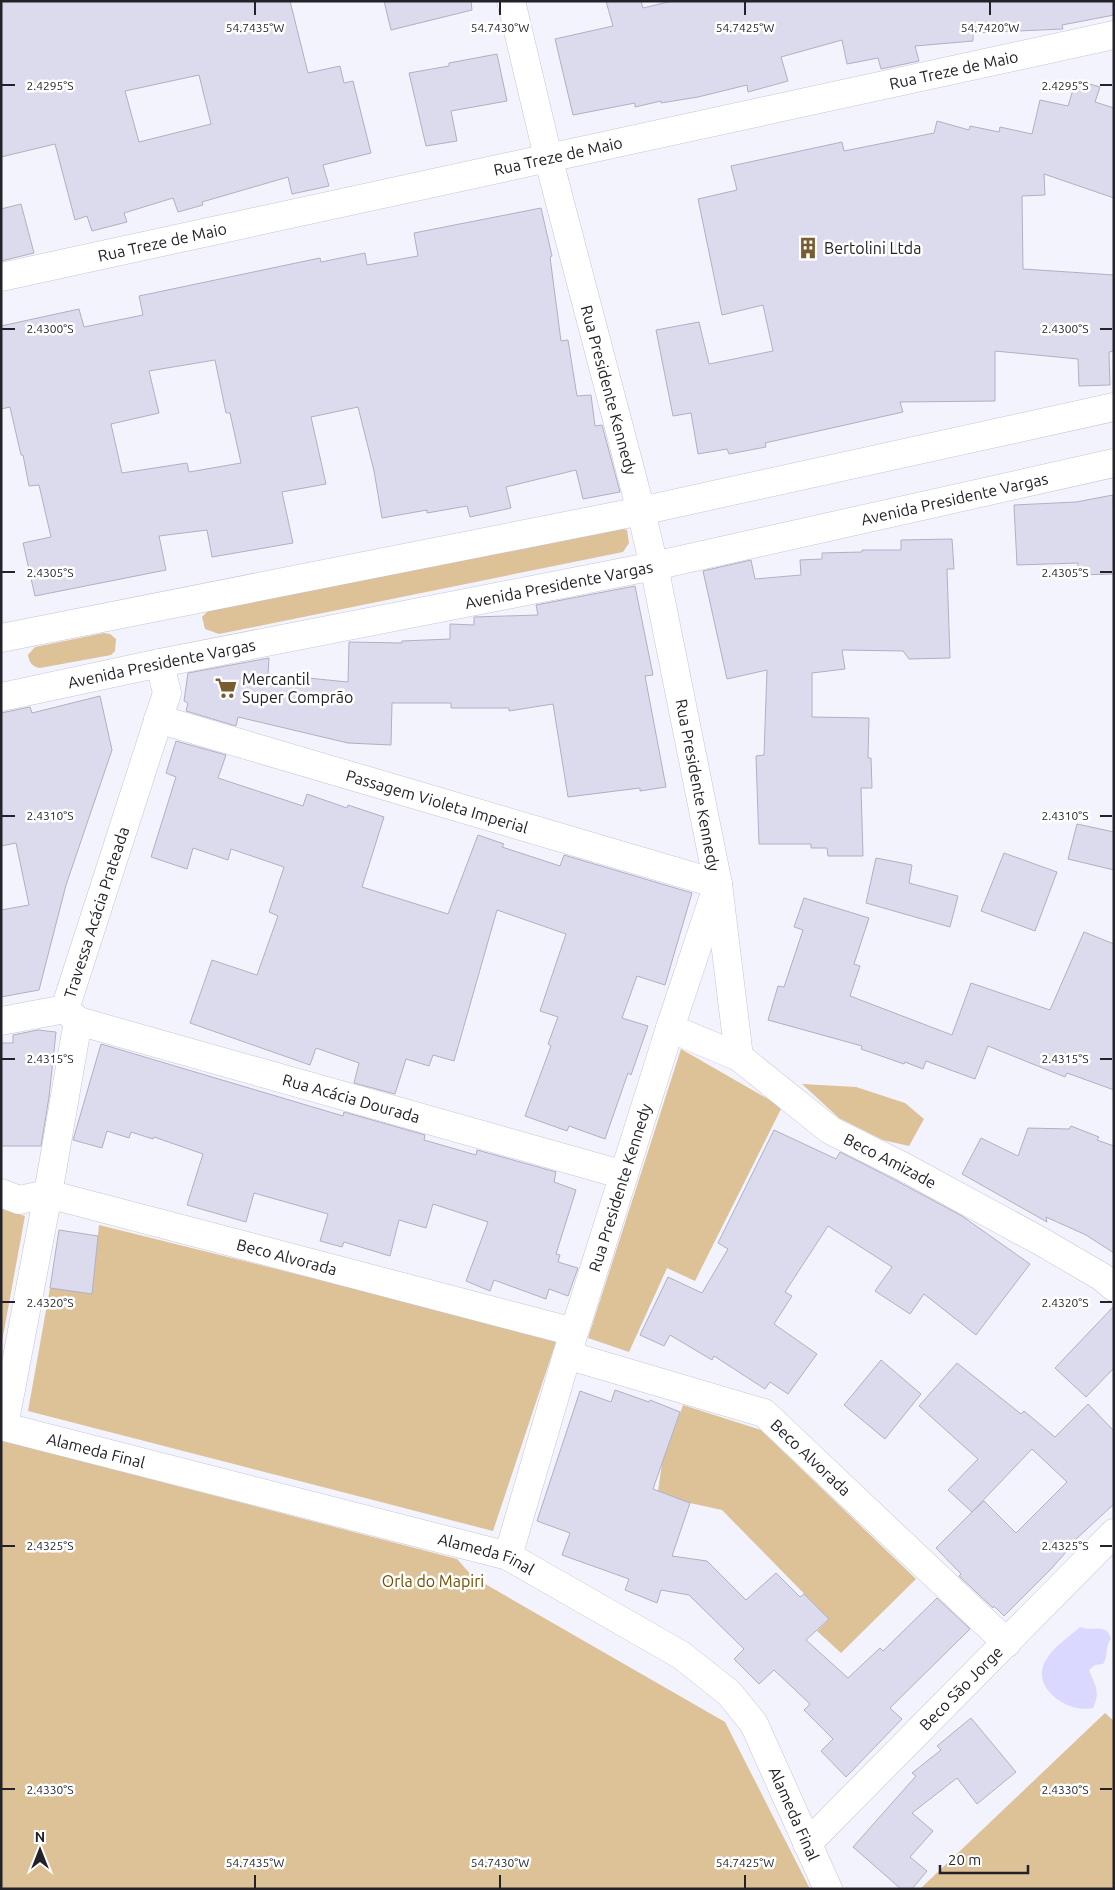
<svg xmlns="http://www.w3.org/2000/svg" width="1115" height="1890" viewBox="0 0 1115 1890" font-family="Ubuntu,sans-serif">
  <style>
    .green { fill: #ddc197 }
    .water { fill: #dbd8ff }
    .building { fill: #dcdbee; stroke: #b1b0c3; fill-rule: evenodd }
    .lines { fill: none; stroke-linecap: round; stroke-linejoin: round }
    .minor-casing { stroke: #c5c4d7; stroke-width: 29 }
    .tertiary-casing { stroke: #c5c4d7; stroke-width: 29 }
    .minor { stroke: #fff; stroke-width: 28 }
    .tertiary { stroke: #fff; stroke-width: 28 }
    .ticks { fill: none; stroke: #232229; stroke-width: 2 }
    .labels { text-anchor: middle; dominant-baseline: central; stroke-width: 5; stroke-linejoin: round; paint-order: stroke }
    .street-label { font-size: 16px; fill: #232229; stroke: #fff }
    .poi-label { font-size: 16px; fill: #232229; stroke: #fff; text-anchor: start }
    .park-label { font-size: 16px; fill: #734e00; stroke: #fff }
    .ticks-label { font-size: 12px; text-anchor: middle; fill: #232229; stroke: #fff; stroke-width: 5; stroke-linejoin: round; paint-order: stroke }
  </style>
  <rect width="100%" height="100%" fill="#f3f3fe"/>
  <g class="green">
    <polygon points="614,526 627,530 629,543 623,552 219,634 205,629 202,617 212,607"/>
    <path d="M 104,633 L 110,634 L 116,639 L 115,651 L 111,655 L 40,668 C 33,667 29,663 28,655 L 35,647 Z"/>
    <polygon points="681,1049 782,1107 695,1281 667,1268 629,1352 588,1338"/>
    <polygon points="802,1084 856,1087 905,1103 924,1119 909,1146 883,1140 839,1118"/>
    <polygon points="1,1208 25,1216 1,1347"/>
    <polygon points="99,1225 557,1339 493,1531 28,1411 50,1288 92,1294"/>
    <polygon points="683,1405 761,1430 916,1579 841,1653 817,1631 829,1619 722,1510 690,1503 658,1491 662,1463"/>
    <polygon points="1,1440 457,1559 473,1577 725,1722 810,1889 1,1889"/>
    <polygon points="1105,1713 1114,1721 1114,1889 920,1889"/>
  </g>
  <path class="water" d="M 1080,1627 C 1091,1631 1098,1626 1107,1631 L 1111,1638 C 1104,1649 1109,1655 1103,1664 L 1095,1665 L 1089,1670 C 1095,1685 1101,1692 1093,1708 C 1068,1714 1029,1687 1046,1660 C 1053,1647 1069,1637 1080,1627 Z"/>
  <g class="building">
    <path d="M 1,1 L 290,1 L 308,73 L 340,66 L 344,83 L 353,81 L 371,153 L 323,165 L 329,186 L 292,194 L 288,177 L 202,202 L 203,205 L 178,212 L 173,198 L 124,213 L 127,222 L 92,231 L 87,216 L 75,220 L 55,144 L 1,157 ZM 199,75 L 211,124 L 139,142 L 125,91 Z"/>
    <polygon points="384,1 471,1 472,10 391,30"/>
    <polygon points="606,1 641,1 643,8 672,1 1114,1 1114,15 1062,25 1063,29 973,33 973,41 915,46 919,61 881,69 878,58 847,64 842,40 781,57 788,81 748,92 747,85 698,97 661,103 661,101 635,107 635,103 573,115 555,39 613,26"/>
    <polygon points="497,54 507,101 451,111 457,141 426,146 409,73 449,66 449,63"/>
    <polygon points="1076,80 1100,87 1095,102 1114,108 1114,198 1044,174 1045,195 1022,196 1023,269 1114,275 1114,351 1109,352 1110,385 1079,386 1078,359 995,351 995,401 900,402 903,412 765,443 766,447 729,454 727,449 698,454 691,413 673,416 656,330 699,322 709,364 773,351 763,305 722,315 698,199 737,190 731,166 842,142 844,151 934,133 937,121 969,130 970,126 999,132 1000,127 1032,134 1040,100 1068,106"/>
    <polygon points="21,204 34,253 1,261 1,209"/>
    <path d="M 541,208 L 552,256 L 550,257 L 561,341 L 568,340 L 577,396 L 591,395 L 595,426 L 602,425 L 620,492 L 583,499 L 576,470 L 506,487 L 511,508 L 470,517 L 467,506 L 427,513 L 427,510 L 382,518 L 374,471 L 358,407 L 311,417 L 326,484 L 282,492 L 293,543 L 212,557 L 207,530 L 159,536 L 166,570 L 35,596 L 23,543 L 51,537 L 39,485 L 29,486 L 23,455 L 21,455 L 10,407 L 1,409 L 1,326 L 79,309 L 84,327 L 143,315 L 139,296 L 320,258 L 321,262 L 365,253 L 367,265 L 418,256 L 414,233 ZM 215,360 L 226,413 L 230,413 L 241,463 L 189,472 L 187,463 L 122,473 L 111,424 L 159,413 L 149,371 Z"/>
    <polygon points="1113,495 1114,574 1078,575 1078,563 1017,565 1014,505 1076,502"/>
    <polygon points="952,539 954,569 947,569 950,658 909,659 903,651 842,650 845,669 812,673 812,717 869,718 868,758 871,758 872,788 861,788 863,856 828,856 827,848 811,848 811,844 759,844 756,756 764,755 767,670 727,679 703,571 751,560 755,579 801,575 800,560 822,559 822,553 862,552 862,550 901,550 901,540"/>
    <polygon points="635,586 653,675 645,676 666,787 640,791 640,788 568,797 553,704 509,711 509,708 451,708 451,703 392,703 391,745 348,743 238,717 236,726 186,711 188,703 184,701 188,673 269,658 268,674 348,682 349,642 402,643 402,641 450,639 450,624 474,625 474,617 538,615 536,605"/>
    <polygon points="100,696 112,750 66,885 39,990 1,997 1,910 29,905 16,843 1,846 1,713 30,707 32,713"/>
    <polygon points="176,741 226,755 218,778 303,806 307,794 347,808 348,805 384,817 362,887 448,914 478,835 504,844 502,847 560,866 564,855 692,893 665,985 637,976 622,1018 648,1026 631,1075 628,1073 605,1139 569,1126 567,1131 525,1116 551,1046 548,1044 558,1017 540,1011 566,934 497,910 454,1061 433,1055 429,1066 406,1059 395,1094 354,1083 359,1063 316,1048 310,1065 190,1023 212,960 257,975 278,916 269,912 284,867 231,849 228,860 193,848 187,869 151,857 176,777 166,773"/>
    <polygon points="1077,824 1114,832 1114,870 1068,859"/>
    <polygon points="1004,853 1057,872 1035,931 981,911"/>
    <polygon points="876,858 912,865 909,883 958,896 950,927 866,903"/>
    <polygon points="804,898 869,918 854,964 860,966 850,996 952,1035 971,983 1050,1010 1084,932 1114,944 1114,1090 1067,1073 1065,1077 988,1046 975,1079 926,1061 923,1069 905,1062 904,1064 861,1049 862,1046 768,1020 778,986 784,987 803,930 794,927"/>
    <polygon points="38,1030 56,1032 49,1097 41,1146 1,1146 1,1043 13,1043 13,1035"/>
    <polygon points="101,1044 343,1116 344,1112 425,1135 424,1140 476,1155 477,1150 556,1172 554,1182 576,1190 556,1254 560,1255 558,1262 578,1268 568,1296 549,1289 546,1299 494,1280 490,1291 466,1281 488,1222 433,1204 426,1228 399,1220 390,1256 344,1242 342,1247 320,1241 328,1214 254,1193 246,1222 187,1205 203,1154 154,1137 153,1139 131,1132 129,1138 107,1131 102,1148 73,1140"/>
    <polygon points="1071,1126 1099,1137 1097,1140 1114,1146 1114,1253 1086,1235 1046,1217 1047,1222 962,1174 981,1138 1018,1156 1028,1128 1069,1129"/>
    <polygon points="774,1130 836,1159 840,1152 897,1181 962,1216 1030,1264 976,1335 924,1294 910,1314 875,1291 892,1267 828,1226 785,1292 792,1296 774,1324 817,1354 788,1394 770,1382 765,1389 714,1356 712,1360 670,1335 664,1346 640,1335 668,1277 702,1293 728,1249 718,1243"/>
    <polygon points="59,1230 98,1236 92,1294 50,1288"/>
    <polygon points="1114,1306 1114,1368 1086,1397 1055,1368"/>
    <polygon points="881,1360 921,1394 885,1439 844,1405"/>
    <path d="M 957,1363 L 1021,1414 L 1024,1411 L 1055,1437 L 1088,1404 L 1114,1431 L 1114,1504 L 1074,1541 L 1075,1542 L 1051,1569 L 1004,1616 L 994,1606 L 993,1608 L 959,1576 L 961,1574 L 936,1548 L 972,1512 L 948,1490 L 978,1459 L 919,1406 ZM 1032,1449 L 1067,1482 L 1016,1533 L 984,1501 L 972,1512 Z"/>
    <polygon points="615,1390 649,1402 650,1400 680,1412 653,1489 690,1503 672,1556 707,1561 746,1600 776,1573 800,1597 804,1594 829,1619 806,1640 848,1678 880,1648 883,1651 937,1598 970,1629 890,1708 902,1719 846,1777 821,1751 833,1739 804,1710 810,1704 774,1670 759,1684 734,1659 744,1649 689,1595 661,1590 657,1603 625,1590 629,1579 562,1555 570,1533 537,1521 580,1391 611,1402"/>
    <polygon points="971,1718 1016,1772 977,1804 957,1778 912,1813 933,1831 910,1857 927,1871 912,1889 901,1889 853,1847 916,1776 912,1773 941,1750 937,1746"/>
  </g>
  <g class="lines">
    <g class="minor-casing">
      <g id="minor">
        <path id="s1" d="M 1,277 L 1114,35"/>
        <path id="s2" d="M 158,719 L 718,884 L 739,1057"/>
        <polyline points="1,1021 65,1009"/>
        <path id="s3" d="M 78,1021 L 624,1175"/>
        <path id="s4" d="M 670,1028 L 739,1057 L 830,1130 L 904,1167 L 1042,1242 L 1102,1277 L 1114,1287"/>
        <path id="s5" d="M 1,1193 L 19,1200 L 48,1194 L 574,1332"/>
        <path id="s6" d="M 567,1355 L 764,1413 L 1007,1643"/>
        <path id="s7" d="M 1,1426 L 508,1556 L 681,1655 L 729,1693 L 754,1724 L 828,1889"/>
        <path id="s8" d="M 4,1426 L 48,1194 L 78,1021 L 65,1009 L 167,693 L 160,663"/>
        <path id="s9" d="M 508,1556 L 567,1355 L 670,1028 L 718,884 L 654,566 L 641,511 L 548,157 L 511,1"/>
        <path id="s10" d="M 807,1844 L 1114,1533"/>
      </g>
    </g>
    <g class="tertiary-casing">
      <g id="tertiary">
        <polyline points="1,638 641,511 1114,407"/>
        <path id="s11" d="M 1,697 L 160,663 L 654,566 L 1114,463"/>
      </g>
    </g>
    <use href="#minor" class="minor"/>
    <use href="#tertiary" class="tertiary"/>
  </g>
  <path class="ticks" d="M 255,2 L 255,15M 500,2 L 500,15M 745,2 L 745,15M 990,2 L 990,15M 2,85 L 15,85M 1100,85 L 1112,85M 2,329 L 15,329M 1100,329 L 1112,329M 2,572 L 15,572M 1100,572 L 1112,572M 2,816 L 15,816M 1100,816 L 1112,816M 2,1059 L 15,1059M 1100,1059 L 1112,1059M 2,1302 L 15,1302M 1100,1302 L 1112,1302M 2,1546 L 15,1546M 1100,1546 L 1112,1546M 2,1789 L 15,1789M 1100,1789 L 1112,1789M 255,1875 L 255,1888M 500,1875 L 500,1888M 745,1875 L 745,1888"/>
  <defs>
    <g id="building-bare" transform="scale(1.725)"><path d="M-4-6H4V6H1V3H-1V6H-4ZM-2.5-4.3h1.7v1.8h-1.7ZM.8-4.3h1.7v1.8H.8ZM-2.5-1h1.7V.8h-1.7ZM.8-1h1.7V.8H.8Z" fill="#795c2f" stroke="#fff" stroke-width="2.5" paint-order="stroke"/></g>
    <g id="supermarket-bare" transform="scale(1.725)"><path d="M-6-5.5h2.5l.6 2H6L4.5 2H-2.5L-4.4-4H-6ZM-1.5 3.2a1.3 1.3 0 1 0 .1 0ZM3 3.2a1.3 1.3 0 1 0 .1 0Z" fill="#795c2f" stroke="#fff" stroke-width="2.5" paint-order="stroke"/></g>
  </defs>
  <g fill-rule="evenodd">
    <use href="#building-bare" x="808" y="248"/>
    <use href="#supermarket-bare" x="226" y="688"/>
  </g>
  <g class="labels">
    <g class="street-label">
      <text stroke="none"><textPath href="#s1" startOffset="975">Rua Treze de Maio</textPath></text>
      <text stroke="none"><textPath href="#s1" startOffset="570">Rua Treze de Maio</textPath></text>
      <text stroke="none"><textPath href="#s1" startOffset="165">Rua Treze de Maio</textPath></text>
      <text transform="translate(609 390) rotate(75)">Rua Presidente Kennedy</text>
      <text stroke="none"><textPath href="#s11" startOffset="974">Avenida Presidente Vargas</textPath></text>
      <text stroke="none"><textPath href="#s11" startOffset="569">Avenida Presidente Vargas</textPath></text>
      <text stroke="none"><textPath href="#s11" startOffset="164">Avenida Presidente Vargas</textPath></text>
      <text transform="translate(698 785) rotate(79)">Rua Presidente Kennedy</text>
      <text stroke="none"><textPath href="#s2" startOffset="291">Passagem Violeta Imperial</textPath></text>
      <text stroke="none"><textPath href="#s8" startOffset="531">Travessa Acácia Prateada</textPath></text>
      <text stroke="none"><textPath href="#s3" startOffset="284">Rua Acácia Dourada</textPath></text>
      <text stroke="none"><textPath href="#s4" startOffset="259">Beco Amizade</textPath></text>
      <text stroke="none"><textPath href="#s9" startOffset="385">Rua Presidente Kennedy</textPath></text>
      <text stroke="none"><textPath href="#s5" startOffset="296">Beco Alvorada</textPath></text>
      <text stroke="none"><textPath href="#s7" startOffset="98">Alameda Final</textPath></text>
      <text stroke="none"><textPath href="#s6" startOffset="270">Beco Alvorada</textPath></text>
      <text stroke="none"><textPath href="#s7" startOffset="502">Alameda Final</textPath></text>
      <text stroke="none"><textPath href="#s10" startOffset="219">Beco São Jorge</textPath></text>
      <text stroke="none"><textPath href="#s7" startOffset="922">Alameda Final</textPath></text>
    </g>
    <g class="poi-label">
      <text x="824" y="248">Bertolini Ltda</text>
      <text x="242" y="679">Mercantil<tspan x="242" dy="18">Super Comprão</tspan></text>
    </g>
    <g class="park-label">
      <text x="433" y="1581">Orla do Mapiri</text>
    </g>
  </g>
  <g class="ticks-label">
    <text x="255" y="32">54.7435°W</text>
    <text x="500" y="32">54.7430°W</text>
    <text x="745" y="32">54.7425°W</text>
    <text x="990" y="32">54.7420°W</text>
    <text x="50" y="90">2.4295°S</text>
    <text x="1065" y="90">2.4295°S</text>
    <text x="50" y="333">2.4300°S</text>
    <text x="1065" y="333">2.4300°S</text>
    <text x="50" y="577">2.4305°S</text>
    <text x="1065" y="577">2.4305°S</text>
    <text x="50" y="820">2.4310°S</text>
    <text x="1065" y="820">2.4310°S</text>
    <text x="50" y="1063">2.4315°S</text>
    <text x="1065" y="1063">2.4315°S</text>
    <text x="50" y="1307">2.4320°S</text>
    <text x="1065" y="1307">2.4320°S</text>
    <text x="50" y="1550">2.4325°S</text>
    <text x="1065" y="1550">2.4325°S</text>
    <text x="50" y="1794">2.4330°S</text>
    <text x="1065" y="1794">2.4330°S</text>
    <text x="255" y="1867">54.7435°W</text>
    <text x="500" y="1867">54.7430°W</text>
    <text x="745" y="1867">54.7425°W</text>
  </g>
  <rect width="1115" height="1890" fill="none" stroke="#232229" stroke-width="5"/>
  <g transform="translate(40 1850)" stroke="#ffffff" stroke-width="4" paint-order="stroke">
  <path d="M0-4L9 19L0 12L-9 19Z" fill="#232229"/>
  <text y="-8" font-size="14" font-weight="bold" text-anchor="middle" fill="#232229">N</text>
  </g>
  <path d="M940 1865v8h88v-8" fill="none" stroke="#232229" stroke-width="2.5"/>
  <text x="948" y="1865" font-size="15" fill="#232229" stroke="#ffffff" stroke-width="4" paint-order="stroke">20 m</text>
</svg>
